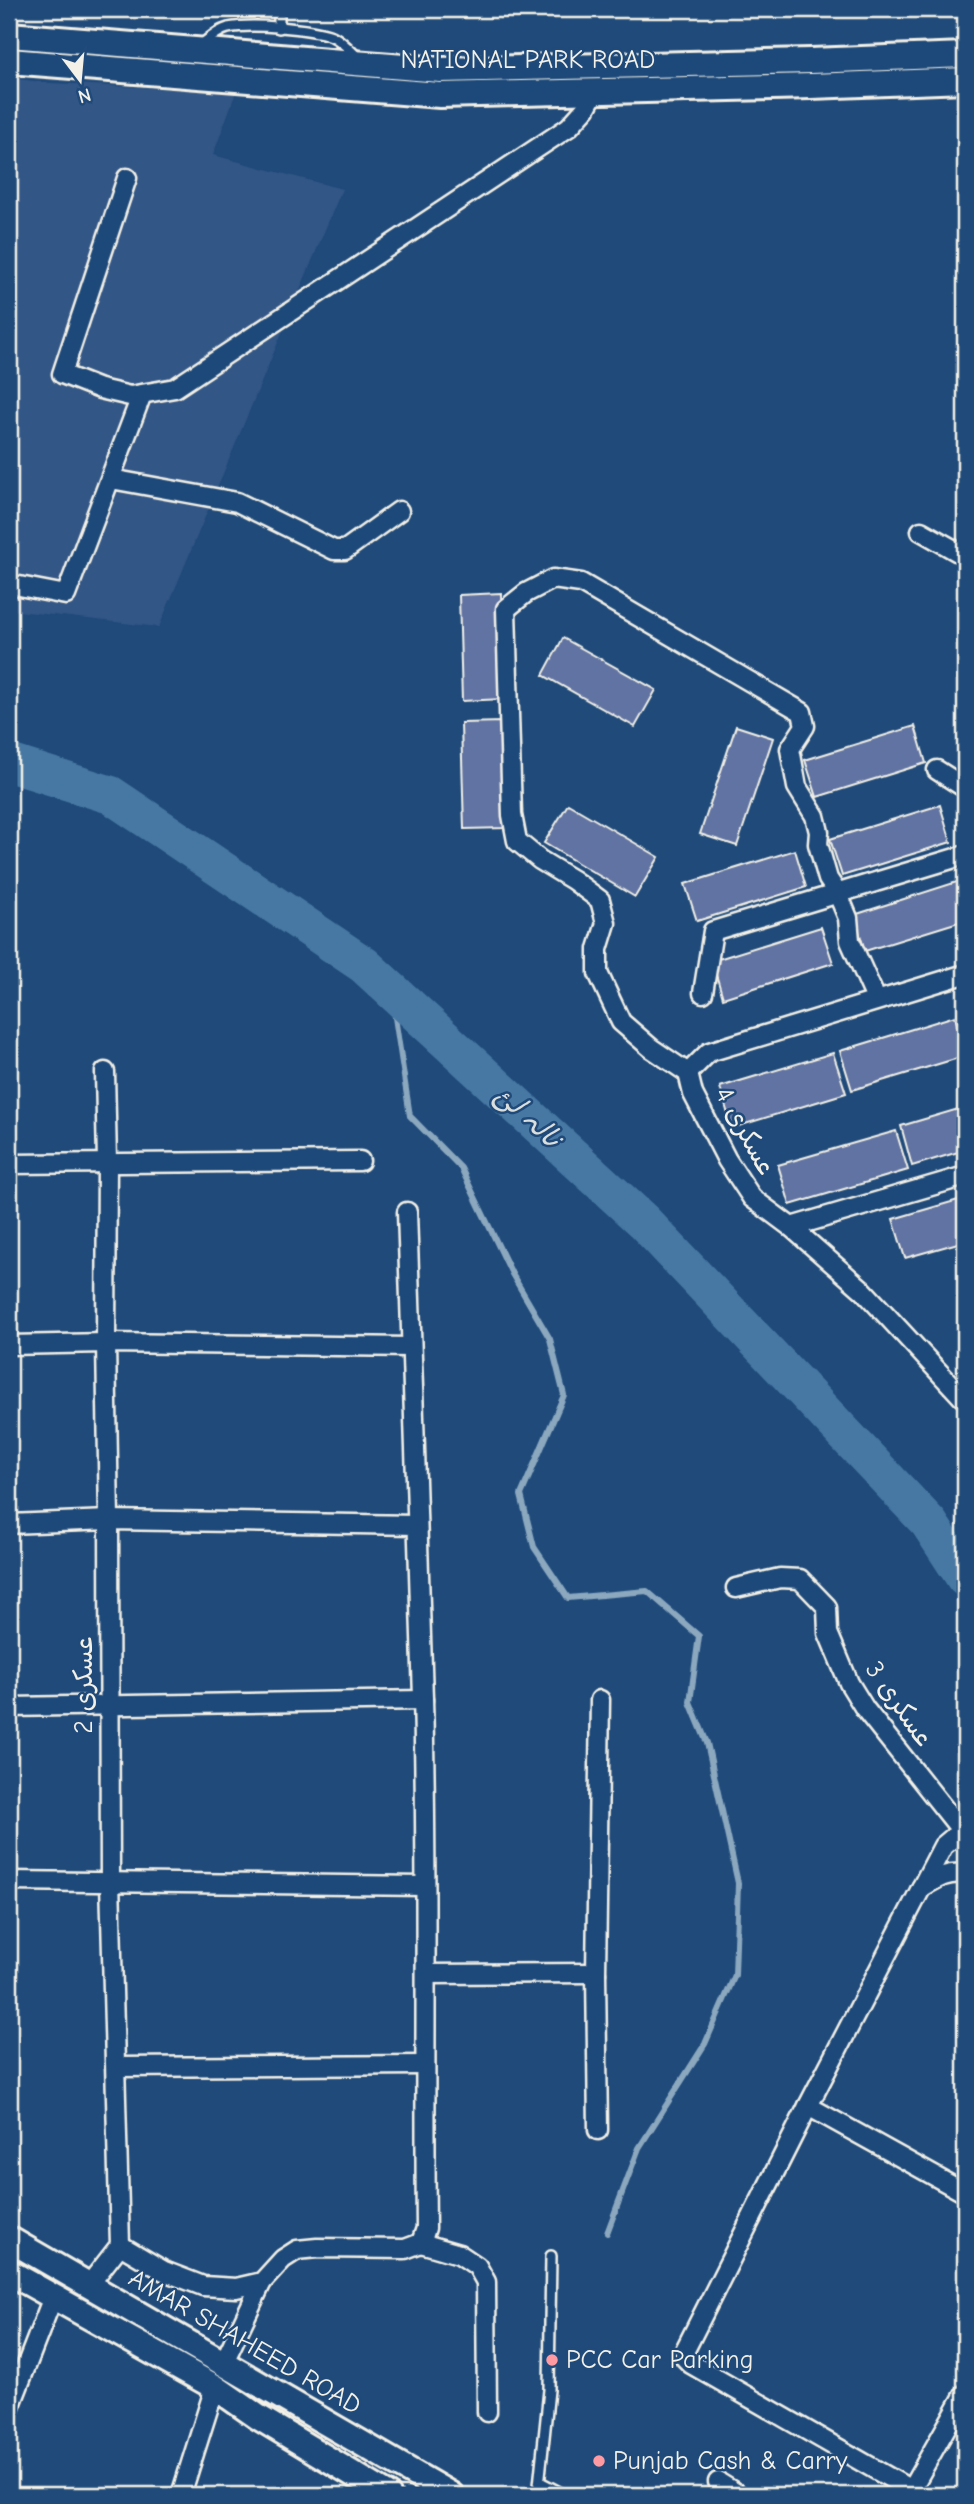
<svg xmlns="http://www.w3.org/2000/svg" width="974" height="2504" viewBox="0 0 974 2504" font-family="'Comic Neue','Playpen Sans Arabic',sans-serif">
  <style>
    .built { fill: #325686 }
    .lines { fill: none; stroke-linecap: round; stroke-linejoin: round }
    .stream { stroke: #8ca8bf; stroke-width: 6 }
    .river { stroke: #4678a3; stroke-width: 38 }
    .building { fill: #6073a2; stroke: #f4f1e8; stroke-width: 2 }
    .lane-casing { stroke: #f4f1e8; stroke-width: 14 }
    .street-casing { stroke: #f4f1e8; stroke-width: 23 }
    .secondary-casing { stroke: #f4f1e8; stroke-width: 30 }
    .lane { stroke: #1f4a7a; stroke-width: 9 }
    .street { stroke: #1f4a7a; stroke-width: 18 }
    .secondary { stroke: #1f4a7a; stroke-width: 24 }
    .poi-dot { fill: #ff9aa2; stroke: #1f4a7a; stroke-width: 2.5 }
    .labels { text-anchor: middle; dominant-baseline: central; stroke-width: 5; stroke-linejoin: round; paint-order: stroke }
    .street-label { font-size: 26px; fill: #f4f1e8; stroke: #1f4a7a }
    .poi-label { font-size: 26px; fill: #f4f1e8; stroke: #1f4a7a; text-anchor: start }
    .water-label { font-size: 28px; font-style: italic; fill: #dadfde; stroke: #1f4a7a }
  </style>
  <rect width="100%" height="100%" fill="#1f4a7a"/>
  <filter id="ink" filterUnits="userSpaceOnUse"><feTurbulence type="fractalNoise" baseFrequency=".0143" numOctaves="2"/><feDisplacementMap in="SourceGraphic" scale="14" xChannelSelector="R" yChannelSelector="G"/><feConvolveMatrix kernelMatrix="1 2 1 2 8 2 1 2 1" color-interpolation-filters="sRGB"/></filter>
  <g filter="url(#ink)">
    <polygon class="built" points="9,78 50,83 236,92 213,155 342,189 159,627 9,610"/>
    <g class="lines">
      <polyline class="stream" points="391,991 410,1116 461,1168 512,1274 550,1339 564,1395 521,1495 534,1547 568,1598 647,1591 699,1636 690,1702 707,1743 738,1883 735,1975 705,2044 639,2148 607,2233"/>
      <polyline class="river" points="9,763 111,795 364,965 644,1222 929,1523 965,1578"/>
    </g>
    <g class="building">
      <polygon points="501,593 503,699 462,701 459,595"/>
      <polygon points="563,638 656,690 635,727 543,675"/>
      <polygon points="503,722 506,828 464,829 461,723"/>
      <polygon points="736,726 773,738 737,846 700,834"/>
      <polygon points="915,726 926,763 817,797 805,760"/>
      <polygon points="568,804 659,857 635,897 544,843"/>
      <polygon points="940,805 951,842 842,876 830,839"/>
      <polygon points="795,850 806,887 697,921 685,884"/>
      <polygon points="963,880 965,920 865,951 854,915"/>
      <polygon points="821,927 833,963 723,998 712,961"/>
      <polygon points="965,1012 965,1034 959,1013"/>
      <polygon points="955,1016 965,1056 852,1090 840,1051"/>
      <polygon points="833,1053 846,1093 732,1128 720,1087"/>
      <polygon points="965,1107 965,1150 912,1166 901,1126"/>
      <polygon points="896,1131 908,1170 790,1205 778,1165"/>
      <polygon points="965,1198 965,1241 905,1258 893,1219"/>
    </g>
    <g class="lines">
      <g class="lane-casing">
        <g id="lane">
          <polyline points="279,28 279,9"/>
          <path d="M 200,46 C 209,39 217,31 228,28 C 251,23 310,28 332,36 C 341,40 350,50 357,57"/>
          <polyline points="540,2482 565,2495"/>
          <polyline points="538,2495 549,2390 551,2256"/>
        </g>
      </g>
      <g class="street-casing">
        <g id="street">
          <polyline points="127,178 62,374 100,389 130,396 175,388 569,127 586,108 595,91"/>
          <polyline points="111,479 237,502 334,550 345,550 399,511"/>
          <polyline points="921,531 965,556"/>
          <polyline points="9,584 66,595 142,394"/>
          <polyline points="937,770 965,788"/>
          <polyline points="965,974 709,1052 688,1073 693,1094 727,1160 752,1198 791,1227 965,1176"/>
          <polyline points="703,993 713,931 965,855"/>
          <polyline points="688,1073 651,1048 621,1022 598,973 598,949 606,923 600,900 573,880 540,860 517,841 512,815 506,609 526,593 553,579 581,583 802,712 805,726 790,749 797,787 815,816 819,832 818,844 828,879 838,894 848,918 850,941 876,999"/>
          <polyline points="9,1164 360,1161"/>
          <path d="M 407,1212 C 412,1374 419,1536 423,1698 C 428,1875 424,2051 426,2228 L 421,2243"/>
          <polyline points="791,1227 863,1290 962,1397"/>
          <polyline points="9,1345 106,1343 411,1347"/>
          <polyline points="9,1524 109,1520 417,1525"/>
          <polyline points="736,1588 780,1578 800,1579 827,1607 828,1633 849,1683 865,1709 965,1835"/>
          <polyline points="9,1707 423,1700"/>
          <polyline points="9,1881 424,1886"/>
          <path d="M 921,1888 C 936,1879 948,1871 965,1874"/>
          <polyline points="427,1974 596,1973"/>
          <polyline points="116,2067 424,2065"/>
          <polyline points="808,2106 965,2193"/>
          <polyline points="598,2130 596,1973 600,1700"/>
          <polyline points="120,2245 164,2271 203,2286 236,2288 262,2282 283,2259 297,2250 317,2248 405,2249 421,2243 459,2254 477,2266 486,2282 487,2412"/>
          <polyline points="88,2286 120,2245 110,1881 109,1520 106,1343 107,1162 105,1072"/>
          <polyline points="223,2364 262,2282"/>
          <polyline points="9,2410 53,2297"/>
          <polyline points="718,2482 739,2495"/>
          <polyline points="911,2490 691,2364 685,2358 685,2350 808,2106 943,1846 962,1830"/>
          <polyline points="181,2495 215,2387"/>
          <polyline points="908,2495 965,2394"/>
        </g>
      </g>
      <g class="secondary-casing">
        <g id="secondary">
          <polyline points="9,35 441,70 810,61 965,55"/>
          <polyline points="9,61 440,95 811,86 965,80"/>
          <polyline points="9,2239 451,2495"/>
          <polyline points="9,2272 215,2387 258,2417 388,2495"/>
        </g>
      </g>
      <use href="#lane" class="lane"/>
      <use href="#street" class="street"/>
      <use href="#secondary" class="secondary"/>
    </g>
  </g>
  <g class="poi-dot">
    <circle cx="552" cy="2360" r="7"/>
    <circle cx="599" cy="2461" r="7"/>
  </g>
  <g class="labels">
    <g class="street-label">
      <text x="528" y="60">NATIONAL PARK ROAD</text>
      <text transform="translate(745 1131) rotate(61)">عسکری 4</text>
      <text transform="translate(84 1685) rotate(-90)">عسکری 2</text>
      <text transform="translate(899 1704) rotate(55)">عسکری 3</text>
      <text transform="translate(245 2342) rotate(30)">AMAR SHAHEED ROAD</text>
    </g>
    <g class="poi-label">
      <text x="566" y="2360">PCC Car Parking</text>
      <text x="613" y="2461">Punjab Cash &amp; Carry</text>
    </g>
    <g class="water-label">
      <text transform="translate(529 1117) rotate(43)">نالہ لئ</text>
    </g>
  </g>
  <rect width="974" height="2504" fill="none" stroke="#1f4a7a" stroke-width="35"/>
  <rect x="18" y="18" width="939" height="2469" fill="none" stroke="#f4f1e8" stroke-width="2.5" filter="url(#ink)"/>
  <g transform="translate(80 80) rotate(164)" stroke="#1f4a7a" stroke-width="5" paint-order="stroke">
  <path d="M0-5L12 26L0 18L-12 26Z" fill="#f4f1e8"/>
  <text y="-10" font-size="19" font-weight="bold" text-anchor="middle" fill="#f4f1e8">N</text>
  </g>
</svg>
